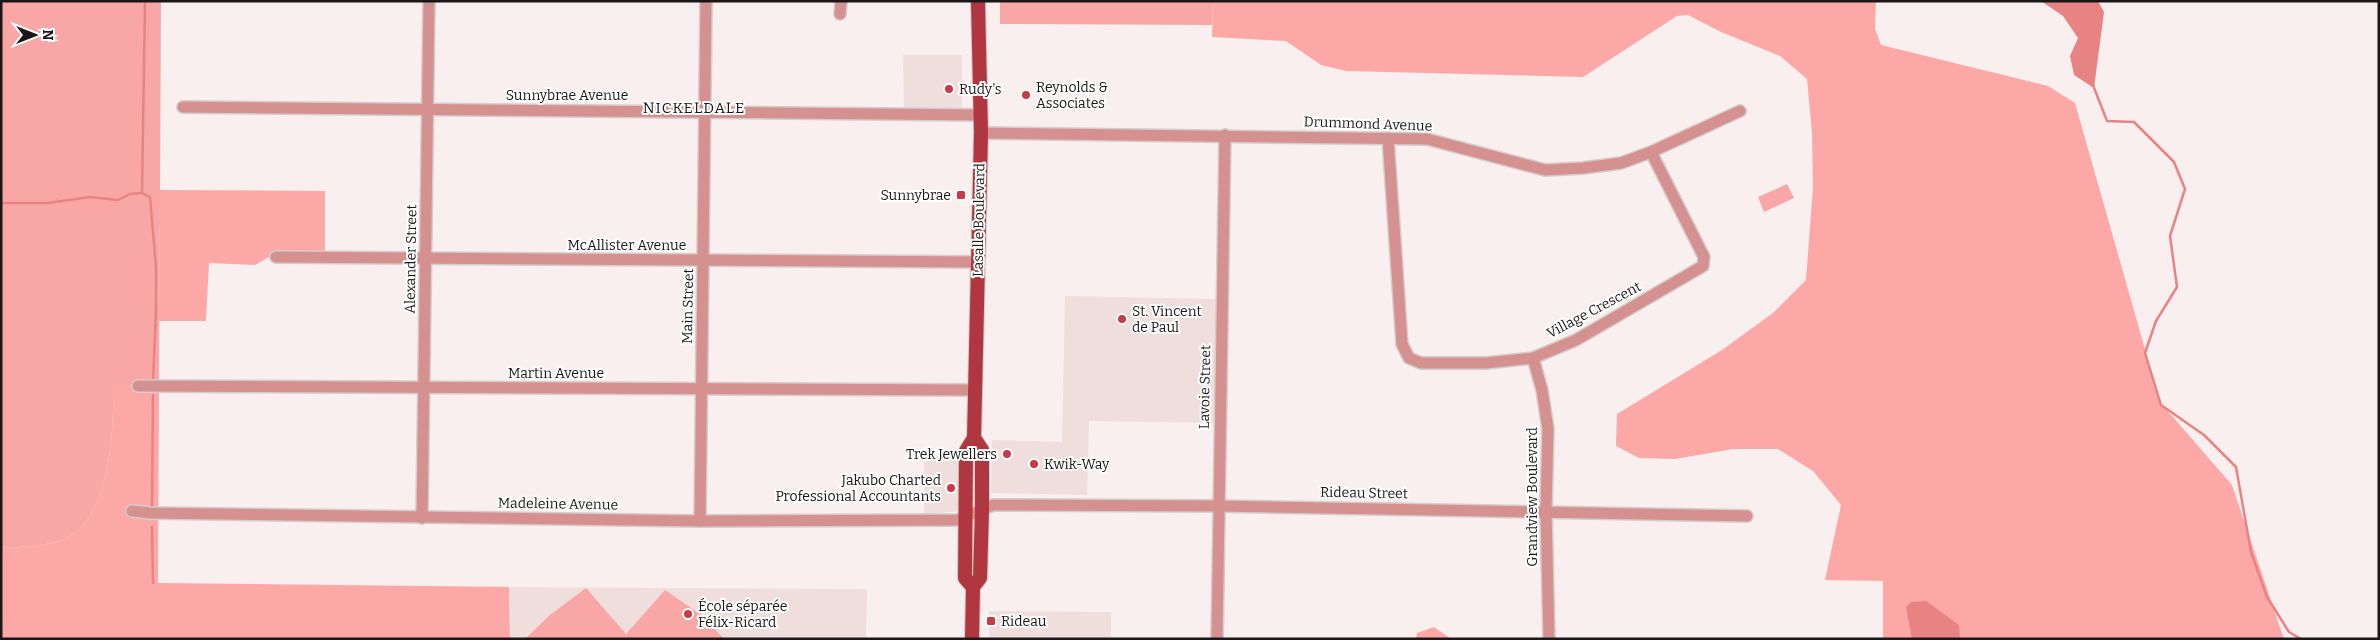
<svg xmlns="http://www.w3.org/2000/svg" width="2380" height="640" viewBox="0 0 2380 640" font-family="Bitter,serif">
  <style>
    .built { fill: #f0dedd }
    .green { fill: #f8a7a6 }
    .forest { fill: #fca8a7 }
    .water { fill: #e88383 }
    .lines { fill: none; stroke-linecap: round; stroke-linejoin: round }
    .stream { stroke: #e88383; stroke-width: 2.5 }
    .minor-casing { stroke: #d6cccc; stroke-width: 14 }
    .major-casing { stroke: #d6cccc; stroke-width: 16 }
    .minor { stroke: #d59190; stroke-width: 11 }
    .major { stroke: #b03740; stroke-width: 14 }
    .poi-dot { fill: #ca3a47; stroke: #fff; stroke-width: 2 }
    .labels { text-anchor: middle; dominant-baseline: central; stroke-width: 4; stroke-linejoin: round; paint-order: stroke }
    .poi-label { font-size: 14px; fill: #1b1717; stroke: #fff; text-anchor: start }
    .street-label { font-size: 14px; fill: #1b1717; stroke: #fff }
    .neighbourhood-label { font-size: 15px; letter-spacing: 1px; fill: #1b1717; stroke: #fff }
  </style>
  <rect width="100%" height="100%" fill="#faefef"/>
  <g class="built">
    <polygon points="903,55 962,55 962,108 904,108"/>
    <polygon points="1065,296 1216,299 1216,423 1089,421 1087,495 991,493 992,440 1062,442"/>
    <polygon points="960,455 959,511 924,515 924,456"/>
    <polygon points="509,587 867,589 866,639 510,639"/>
    <polygon points="989,611 1111,612 1111,639 989,639"/>
  </g>
  <g class="green">
    <path d="M 1,1 L 161,1 L 159,385 L 113,385 C 114,426 111,509 72,535 C 55,546 21,547 1,548 Z"/>
    <polygon points="1000,1 1213,1 1212,25 1000,24"/>
    <polygon points="1787,184 1794,198 1764,212 1758,197"/>
    <polygon points="586,588 626,634 665,590 704,617 724,639 525,639 550,615"/>
  </g>
  <g class="forest">
    <polygon points="1213,1 1876,1 1875,29 1881,45 2048,86 2075,103 2160,402 2232,485 2284,639 1883,639 1883,581 1825,580 1841,505 1813,471 1778,449 1733,449 1675,459 1639,458 1616,446 1617,414 1722,350 1773,313 1806,280 1813,187 1812,133 1807,79 1780,56 1721,32 1688,15 1677,16 1583,77 1346,71 1321,65 1286,41 1212,37"/>
    <polygon points="160,190 325,191 325,257 271,256 255,265 209,263 206,321 159,321"/>
    <path d="M 113,385 L 159,385 L 158,583 L 509,587 L 510,639 L 1,639 L 1,548 C 21,547 55,546 72,535 C 111,509 114,426 113,385 Z"/>
    <polygon points="1434,627 1451,639 1416,639 1417,633"/>
  </g>
  <g class="water">
    <polygon points="2041,1 2098,1 2104,12 2094,88 2074,75 2070,56 2078,38 2063,16"/>
    <polygon points="1926,601 1959,625 1960,639 1912,639 1906,607 1911,602"/>
  </g>
  <g class="lines">
    <g class="stream">
      <polyline points="145,1 142,193 150,197 156,267 156,311 153,381"/>
      <polyline points="2093,85 2107,121 2134,122 2174,162 2185,189 2170,236 2177,287 2156,321 2145,353 2161,405 2204,435 2236,467 2251,552 2267,597 2289,632 2301,639"/>
      <polyline points="1,203 48,203 90,197 118,200 130,194 142,193"/>
      <polyline points="152,508 153,395"/>
      <polyline points="152,527 153,583"/>
    </g>
    <g class="minor-casing">
      <g id="minor">
        <polyline points="840,14 841,1"/>
        <polyline points="183,107 981,115"/>
        <polyline points="981,133 1427,139 1545,170 1583,168 1621,163 1651,152 1740,111"/>
        <polyline points="1388,138 1402,344 1409,358 1421,363 1486,363 1533,358 1576,340 1703,266 1704,257 1651,152"/>
        <polyline points="276,257 978,262"/>
        <polyline points="1533,358 1542,390 1548,429 1546,511 1549,639"/>
        <polyline points="138,386 975,390"/>
        <polyline points="132,511 150,513 700,521 958,520 993,505 1218,506 1747,516"/>
        <polyline points="422,518 429,1"/>
        <polyline points="700,521 706,1"/>
        <polyline points="1217,639 1225,135"/>
      </g>
    </g>
    <g class="major-casing">
      <g id="major">
        <polyline points="973,587 965,578 966,451 974,438 981,133 978,1"/>
        <polyline points="972,639 973,587 980,578 982,510 982,450 974,438"/>
      </g>
    </g>
    <use href="#minor" class="minor"/>
    <use href="#major" class="major"/>
  </g>
  <g class="poi-dot">
    <circle cx="949" cy="89" r="5"/>
    <circle cx="1026" cy="95" r="5"/>
    <rect x="956" y="190" width="10" height="10" rx="2.5"/>
    <circle cx="1122" cy="319" r="5"/>
    <circle cx="1007" cy="454" r="5"/>
    <circle cx="1034" cy="464" r="5"/>
    <circle cx="951" cy="488" r="5"/>
    <circle cx="688" cy="614" r="5"/>
    <rect x="986" y="616" width="10" height="10" rx="2.5"/>
  </g>
  <g class="labels">
    <g class="poi-label">
      <text x="1036" y="87">Reynolds &amp;<tspan x="1036" dy="16">Associates</tspan></text>
      <text x="959" y="89">Rudy's</text>
      <text x="951" y="195" text-anchor="end">Sunnybrae</text>
      <text x="1132" y="311">St. Vincent<tspan x="1132" dy="16">de Paul</tspan></text>
      <text x="997" y="454" text-anchor="end">Trek Jewellers</text>
      <text x="1044" y="464">Kwik-Way</text>
      <text x="941" y="480" text-anchor="end">Jakubo Charted<tspan x="941" dy="16">Professional Accountants</tspan></text>
      <text x="698" y="606">École séparée<tspan x="698" dy="16">Félix-Ricard</tspan></text>
      <text x="1001" y="621">Rideau</text>
    </g>
    <g class="street-label">
      <text x="567" y="95">Sunnybrae Avenue</text>
      <text transform="translate(1368 124) rotate(2)">Drummond Avenue</text>
      <text transform="translate(979 220) rotate(-89)">Lasalle Boulevard</text>
      <text x="627" y="245">McAllister Avenue</text>
      <text transform="translate(411 259) rotate(-89)">Alexander Street</text>
      <text transform="translate(688 306) rotate(-89)">Main Street</text>
      <text transform="translate(1594 310) rotate(-28)">Village Crescent</text>
      <text x="556" y="373">Martin Avenue</text>
      <text transform="translate(1205 387) rotate(-89)">Lavoie Street</text>
      <text transform="translate(1364 493) rotate(1)">Rideau Street</text>
      <text transform="translate(1532 497) rotate(-90)">Grandview Boulevard</text>
      <text transform="translate(558 504) rotate(1)">Madeleine Avenue</text>
    </g>
    <g class="neighbourhood-label">
      <text x="694" y="108">NICKELDALE</text>
    </g>
  </g>
  <rect width="2380" height="640" fill="none" stroke="#1b1717" stroke-width="5"/>
  <g transform="translate(35 35) rotate(90)" stroke="#ffffff" stroke-width="4" paint-order="stroke">
  <path d="M0-4L9 19L0 12L-9 19Z" fill="#1b1717"/>
  <text y="-8" font-size="14" font-weight="bold" text-anchor="middle" fill="#1b1717">N</text>
  </g>
</svg>
